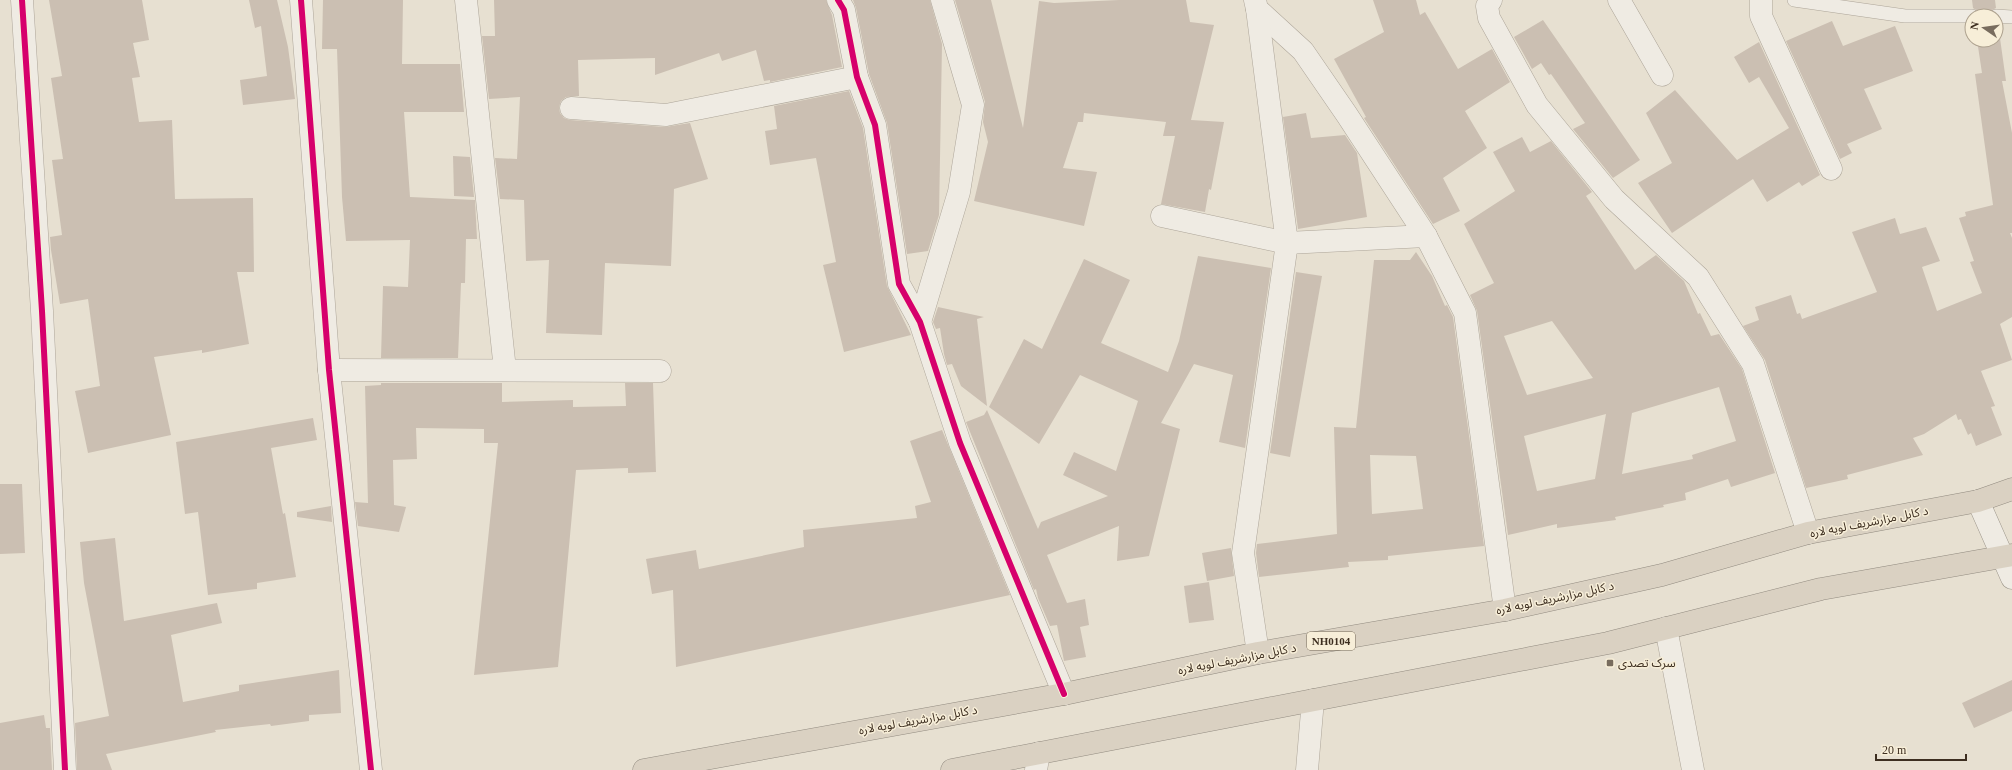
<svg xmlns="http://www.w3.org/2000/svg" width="2012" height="770" viewBox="0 0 2012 770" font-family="'Times New Roman','Noto Sans Arabic',serif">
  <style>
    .building { fill: #cbbfb2; fill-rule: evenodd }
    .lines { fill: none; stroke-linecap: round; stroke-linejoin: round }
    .lane-casing { stroke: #ada599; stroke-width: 14 }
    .street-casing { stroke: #ada599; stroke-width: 23 }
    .secondary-casing { stroke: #9c958a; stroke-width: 23 }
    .highway-casing { stroke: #928b80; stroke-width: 23 }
    .lane { stroke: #efebe3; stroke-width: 13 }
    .street { stroke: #efebe3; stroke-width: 22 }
    .secondary { stroke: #efebe3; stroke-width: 22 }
    .highway { stroke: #dad1c2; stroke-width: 22 }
    .cycleway-casing { stroke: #f7eed8; stroke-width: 8 }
    .cycleway { stroke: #d6006c; stroke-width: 6 }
    .poi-dot { fill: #786c5e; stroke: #f7eed8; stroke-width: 1.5 }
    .labels { text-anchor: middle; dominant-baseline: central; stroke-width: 3; stroke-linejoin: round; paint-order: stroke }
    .shield { fill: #f7eed8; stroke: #756857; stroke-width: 1 }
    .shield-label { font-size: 11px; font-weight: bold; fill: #3d2e20 }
    .street-label { font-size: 12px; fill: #3d2e20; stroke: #f7eed8 }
    .poi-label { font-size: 12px; fill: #3d2e20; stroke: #f7eed8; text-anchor: start }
  </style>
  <rect width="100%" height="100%" fill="#e7e0d1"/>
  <g class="building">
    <polygon points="49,0 142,0 149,40 133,43 140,77 132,78 139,122 172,120 175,199 253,198 254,272 237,272 249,344 202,353 202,350 154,357 171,435 88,453 75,391 100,386 88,299 60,304 51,250 50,237 62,235 52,160 63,159 51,78 62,76"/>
    <polygon points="249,0 277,0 288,47 295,99 243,105 240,80 267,76 261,26 255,28"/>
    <polygon points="323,0 403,0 402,64 460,64 464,112 404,112 410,197 475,200 477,239 466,239 465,283 461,283 458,358 381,358 383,286 408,287 410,240 346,241 342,197 337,49 322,49"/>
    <polygon points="494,0 826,0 832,15 842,67 770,82 770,80 764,81 756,50 722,61 719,53 655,75 655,58 578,60 579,96 566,97 561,101 559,107 560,113 564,118 570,120 665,127 690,123 708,179 674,189 671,266 605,263 602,335 546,333 549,260 526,261 524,200 500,199 495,158 517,159 520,97 489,99 482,36 495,36"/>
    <polygon points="853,0 930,0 942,44 939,215 928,251 907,254 887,123 869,74 856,8"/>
    <polygon points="955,0 991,0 1023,128 1039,1 1054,3 1119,0 1186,0 1190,22 1214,25 1191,120 1224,122 1211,190 1209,189 1205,212 1161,204 1175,136 1163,136 1166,122 1084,113 1083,122 1078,122 1063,168 1097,172 1084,226 974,201 988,142 983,122 985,102"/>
    <polygon points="1373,0 1416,0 1420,15 1425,12 1458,69 1492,49 1510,82 1465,111 1487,148 1443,178 1460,211 1433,224 1364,118 1366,117 1334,59 1384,32"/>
    <polygon points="1972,0 1995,0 1996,8 1990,11 1988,16 1980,16 1979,12 1973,8"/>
    <polygon points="1543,20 1640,160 1613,178 1573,129 1585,123 1551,74 1549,75 1541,63 1532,69 1514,37"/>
    <polygon points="1832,21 1843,46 1895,26 1913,71 1864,89 1882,129 1847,144 1852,153 1840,159 1786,41"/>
    <polygon points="1996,24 1998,24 2006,81 2002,81 2012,133 2012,233 2010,233 2012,238 2012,317 2000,324 2012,360 1981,371 1995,406 1991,407 2002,435 1976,446 1971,433 1968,435 1961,419 1958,420 1956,414 1924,434 1913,438 1923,455 1847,475 1848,479 1806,488 1765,360 1743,326 1759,320 1755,307 1791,295 1797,314 1800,313 1802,319 1877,292 1852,232 1895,218 1900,234 1926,227 1940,261 1922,267 1937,311 1982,293 1970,262 1974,261 1959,218 1966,216 1965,212 1993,205 1975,74 1982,73 1977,40 1996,40"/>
    <polygon points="1759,42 1820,175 1802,186 1799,182 1767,202 1753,179 1672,233 1638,183 1672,163 1646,113 1675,90 1737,160 1789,128 1759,77 1749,83 1734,57"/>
    <polygon points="849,91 863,128 887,286 911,335 844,352 823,265 836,262 816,158 770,165 765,131 777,129 774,106"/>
    <polygon points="1306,113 1311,138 1345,135 1357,153 1367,217 1298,229 1283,117"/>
    <path d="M 1522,137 L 1530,152 L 1551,141 L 1592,192 L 1586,196 L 1635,270 L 1656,255 L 1684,281 L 1698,314 L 1700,313 L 1711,336 L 1719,334 L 1742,369 L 1775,473 L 1731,487 L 1728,479 L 1685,493 L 1686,500 L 1663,505 L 1664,507 L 1615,517 L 1616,520 L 1557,528 L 1557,524 L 1508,535 L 1477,311 L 1470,295 L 1494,283 L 1464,224 L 1515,191 L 1493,152 ZM 1552,321 L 1593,378 L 1527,395 L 1504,336 ZM 1719,387 L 1736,441 L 1692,455 L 1693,459 L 1622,474 L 1632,413 ZM 1606,414 L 1595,479 L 1537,491 L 1524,436 Z"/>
    <polygon points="453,156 470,157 474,197 454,196"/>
    <path d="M 1416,252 L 1432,276 L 1445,306 L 1447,305 L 1453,317 L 1484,546 L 1388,556 L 1388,560 L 1348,562 L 1349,567 L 1259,577 L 1256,553 L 1257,544 L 1337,534 L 1334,427 L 1356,428 L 1374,260 L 1410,260 ZM 1370,455 L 1416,456 L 1423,509 L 1372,514 Z"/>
    <polygon points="1198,256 1271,268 1245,448 1219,442 1233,375 1194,364 1161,423 1180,429 1149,556 1117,561 1119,526 1047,555 1067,603 1085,599 1089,625 1080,627 1086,657 1064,661 1057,625 1050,626 1038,598 1036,589 1034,590 966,422 984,415 987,410 1038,529 1041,522 1108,496 1063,475 1074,452 1116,471 1138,401 1080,375 1039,444 989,407 1024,339 1042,349 1084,259 1130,280 1101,343 1168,372 1179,341"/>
    <polygon points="1296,272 1322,276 1290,457 1270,453"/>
    <polygon points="938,307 984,317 977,319 987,406 961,386 952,364 947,365 944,354 940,328 936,329 933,322"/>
    <polygon points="381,383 502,383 502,402 573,400 573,407 626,406 625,383 653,383 656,472 628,473 628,468 576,470 558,667 474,675 498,443 484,443 484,429 416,428 417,459 393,460 394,505 406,507 399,532 358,526 355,502 368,503 365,386 381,385"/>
    <polygon points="313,418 317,440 271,448 283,514 285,513 296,577 257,583 257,589 208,595 198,512 185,514 176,442"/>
    <polygon points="942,430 1010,595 676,667 673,590 652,594 646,559 696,550 699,569 804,547 803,530 917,518 915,506 931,502 910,441"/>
    <polygon points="0,484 22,484 25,553 0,554"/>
    <polygon points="331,506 332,522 297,517 297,512"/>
    <polygon points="115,538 124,621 217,603 222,623 171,635 183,702 239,691 239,685 339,670 341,713 309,715 309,721 271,726 270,724 215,730 216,732 106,754 112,770 77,770 75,723 109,716 84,583 80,542"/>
    <polygon points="1231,548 1234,576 1207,581 1202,553"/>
    <polygon points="1209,582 1214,620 1189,623 1184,586"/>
    <polygon points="2012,680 2012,711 1974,728 1962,703"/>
    <polygon points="44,715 46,728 50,728 52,770 0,770 0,723"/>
  </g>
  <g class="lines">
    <g class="lane-casing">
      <g id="lane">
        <polyline points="1794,0 1905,16 1972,16"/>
        <polyline points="1996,16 2012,17"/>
      </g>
    </g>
    <g class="street-casing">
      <g id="street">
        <polyline points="22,0 42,311 65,770"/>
        <polyline points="301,0 329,370 371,770"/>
        <polyline points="466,0 505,370"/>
        <polyline points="838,0 844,10 857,77 875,125 899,284 920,322 960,443 1064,694"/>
        <polyline points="1255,0 1257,9 1303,51 1347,115 1426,236 1465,313 1505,610"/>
        <polyline points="1491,0 1487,6 1489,18 1537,105 1614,199 1698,277 1753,364 1808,533"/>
        <polyline points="1619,0 1662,75"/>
        <polyline points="1761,0 1761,16 1831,169"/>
        <polyline points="1257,9 1287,243 1243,553 1258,653"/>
        <polyline points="571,108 666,115 857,77"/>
        <polyline points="1162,216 1287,243 1426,236"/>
        <polyline points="920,322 959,192 973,105 942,0"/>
        <polyline points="329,370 660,371"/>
        <polyline points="1666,628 1693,770"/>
        <polyline points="1036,770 1039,753"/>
        <polyline points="1307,770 1313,700"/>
      </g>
    </g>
    <g class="secondary-casing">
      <polyline id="secondary" points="1978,501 2012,578"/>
    </g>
    <g class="highway-casing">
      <g id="highway">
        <polyline points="644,770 1064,694 1258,653 1505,610 1662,575 1808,533 1978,501 2012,489"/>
        <polyline points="952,770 1608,643 1821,589 2012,555"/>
      </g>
    </g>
    <use href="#lane" class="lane"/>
    <use href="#street" class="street"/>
    <use href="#secondary" class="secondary"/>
    <use href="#highway" class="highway"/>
    <g class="cycleway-casing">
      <g id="cycleway">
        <polyline points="22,0 42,311 65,770"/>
        <polyline points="301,0 329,370 371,770"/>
        <polyline points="838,0 844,10 857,77 875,125 899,284 920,322 960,443 1064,694"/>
      </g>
    </g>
    <use href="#cycleway" class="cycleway"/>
  </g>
  <rect class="poi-dot" x="1606" y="659" width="8" height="8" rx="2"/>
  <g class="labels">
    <rect class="shield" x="1307" y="632" width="48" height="18" rx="3"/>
    <g class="shield-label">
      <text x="1331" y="641">NH0104</text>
    </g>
    <g class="street-label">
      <text transform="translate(1869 522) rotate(-11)">د کابل مزارشریف لویه لاره</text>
      <text transform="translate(1555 598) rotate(-12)">د کابل مزارشریف لویه لاره</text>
      <text transform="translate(1237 659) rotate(-11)">د کابل مزارشریف لویه لاره</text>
      <text transform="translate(918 720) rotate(-10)">د کابل مزارشریف لویه لاره</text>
    </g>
    <g class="poi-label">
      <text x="1618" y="663">سرک تصدی</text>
    </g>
  </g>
  <g transform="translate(1984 28) rotate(283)"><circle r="19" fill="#f7eed8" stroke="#ada18e"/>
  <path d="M0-3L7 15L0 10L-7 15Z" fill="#786c5e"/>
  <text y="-6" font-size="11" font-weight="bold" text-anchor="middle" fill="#3d2e20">N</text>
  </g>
  <path d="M1876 754v6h90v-6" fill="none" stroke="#3d2e20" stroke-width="2"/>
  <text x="1882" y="754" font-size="12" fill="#3d2e20" stroke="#f7eed8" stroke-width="3" paint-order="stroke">20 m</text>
</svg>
